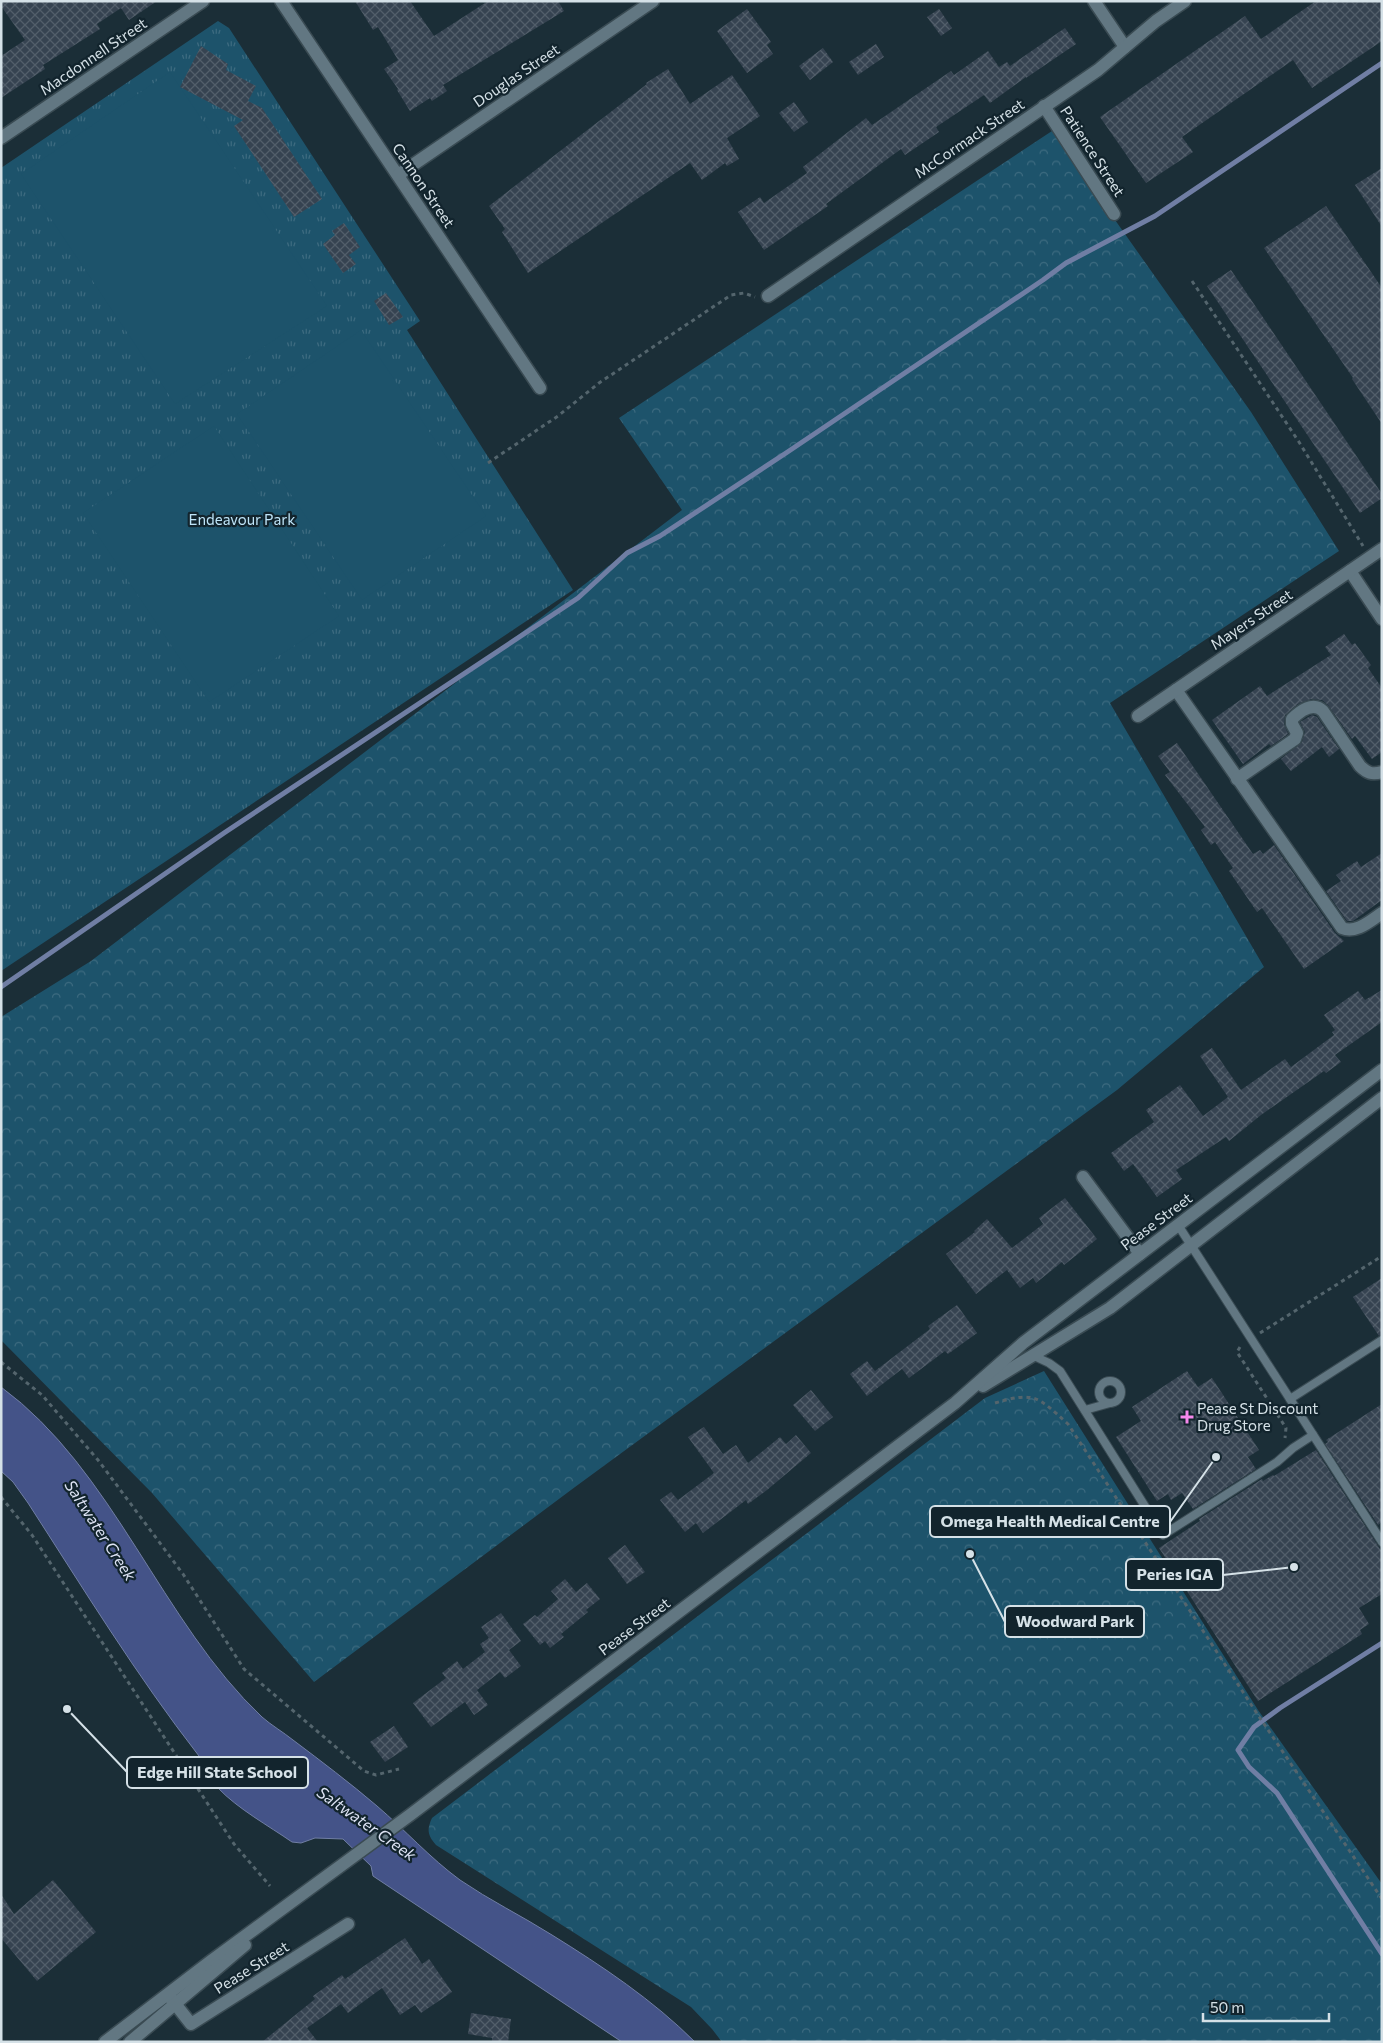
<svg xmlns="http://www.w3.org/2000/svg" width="1383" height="2043" viewBox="0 0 1383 2043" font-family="Commissioner,sans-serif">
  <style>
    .grass { fill: url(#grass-tufts) }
    .forest { fill: url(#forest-crowns) }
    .pitch { fill: #1d536b }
    .water { fill: #445388; stroke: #707ea4 }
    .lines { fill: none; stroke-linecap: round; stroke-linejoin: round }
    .stream { stroke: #707ea4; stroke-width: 5 }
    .building { fill: url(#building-cross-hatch) }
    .service-casing { stroke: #3a4b53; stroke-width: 10 }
    .minor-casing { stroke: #3a4b53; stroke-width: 15 }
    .tertiary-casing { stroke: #3a4b53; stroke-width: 15 }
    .path { stroke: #54656d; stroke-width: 3; stroke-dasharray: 4 4; stroke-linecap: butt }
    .service { stroke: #627782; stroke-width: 8 }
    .minor { stroke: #627782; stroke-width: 12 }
    .tertiary { stroke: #627782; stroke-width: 12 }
    .poi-dot { fill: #f688ed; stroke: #12242d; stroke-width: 2 }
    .labels { text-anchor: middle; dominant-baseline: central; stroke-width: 4.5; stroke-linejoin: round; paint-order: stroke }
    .street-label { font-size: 15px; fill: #d5e1e7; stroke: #12242d }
    .park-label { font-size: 15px; fill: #bee4f8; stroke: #12242d }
    .poi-label { font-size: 15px; fill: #d5e1e7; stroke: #12242d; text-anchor: start }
    .water-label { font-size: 16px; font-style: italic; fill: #dee4f5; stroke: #12242d }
    .leader { fill: none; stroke: #d5e1e7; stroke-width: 2 }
    .callout-dot { fill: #d5e1e7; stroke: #12242d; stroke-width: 2 }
    .callout { fill: #12242d; stroke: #d5e1e7; stroke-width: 2 }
    .callout-label { font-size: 16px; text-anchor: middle; font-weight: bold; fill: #d5e1e7 }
  </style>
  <defs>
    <pattern id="grass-tufts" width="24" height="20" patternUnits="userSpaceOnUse" patternTransform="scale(1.25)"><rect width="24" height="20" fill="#1d536b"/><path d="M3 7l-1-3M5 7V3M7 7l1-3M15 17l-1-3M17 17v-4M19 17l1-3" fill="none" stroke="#3d6b80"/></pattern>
    <pattern id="forest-crowns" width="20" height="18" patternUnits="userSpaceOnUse" patternTransform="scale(1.25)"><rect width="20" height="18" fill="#1d536b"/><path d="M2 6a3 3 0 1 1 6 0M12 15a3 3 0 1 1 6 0" fill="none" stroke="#3d6b80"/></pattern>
    <pattern id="building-cross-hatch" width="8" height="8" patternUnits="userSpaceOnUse" patternTransform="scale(1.25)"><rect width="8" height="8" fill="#364351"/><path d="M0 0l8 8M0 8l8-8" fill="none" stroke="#525e6a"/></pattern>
  </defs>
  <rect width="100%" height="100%" fill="#1b2e37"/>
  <polygon class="grass" points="218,21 229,28 420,321 407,330 573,590 1,971 1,168"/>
  <g class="forest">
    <polygon points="1052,131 1251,412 1339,551 1110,703 1264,967 1117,1090 575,1487 314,1682 152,1493 1,1340 1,1017 91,961 682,510 619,418"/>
    <path d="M 1044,1371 L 1258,1710 L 1382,1884 L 1382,2042 L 722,2042 L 712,2029 L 691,2007 L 436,1845 C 427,1835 427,1829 432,1818 L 985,1398 Z"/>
  </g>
  <g class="pitch">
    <polygon points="170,72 327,306 175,404 21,174"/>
    <polygon points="361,330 486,516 362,600 237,414"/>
    <polygon points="214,426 339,616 209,702 83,513"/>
  </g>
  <path class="water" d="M 1,1387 C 114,1470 161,1622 262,1717 C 271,1725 283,1732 293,1740 C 321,1761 350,1783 377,1806 C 405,1830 430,1858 460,1880 C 489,1900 522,1916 552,1935 C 602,1966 653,2000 695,2042 L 622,2042 L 373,1876 L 371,1866 L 343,1839 L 315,1838 L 301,1843 L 292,1842 C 269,1826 238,1809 218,1788 C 210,1780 206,1766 199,1756 C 136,1675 83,1588 28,1503 L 13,1482 L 1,1471 Z"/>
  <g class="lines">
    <g class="stream">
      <polyline points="1,987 224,833 578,598 627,553 660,536 786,453 1043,280 1066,263 1155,216 1382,63"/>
      <polyline points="1382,1643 1280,1708 1254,1727 1238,1750 1249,1767 1277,1793 1382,1954"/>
    </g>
  </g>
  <g class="building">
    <polygon points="1,1 157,1 129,20 121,8 97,24 100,29 43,65 45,69 1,98 1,56 25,40 1,6"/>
    <polygon points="355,1 410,1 434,36 488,1 558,1 564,11 443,85 447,91 432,101 430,98 410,111 397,90 398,89 384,69 398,60 378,27 373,30"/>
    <polygon points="1316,1 1382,1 1382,41 1312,88 1293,60 1182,137 1193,152 1146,183 1100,117 1245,16 1261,39"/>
    <polygon points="747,9 771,42 767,45 773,54 747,73 717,31"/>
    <polygon points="939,9 952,28 941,36 927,17"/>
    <polygon points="1065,28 1076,44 1026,78 1026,77 990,103 984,95 936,127 939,132 905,155 901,149 826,204 828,206 764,250 738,212 760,197 764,203 807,173 803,167 866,118 872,125 951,71 954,75 988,51 999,67 1007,62 1010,66"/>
    <polygon points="876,44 884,57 858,75 849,62"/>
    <polygon points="201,46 228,64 226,70 256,86 248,101 262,108 322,199 294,217 234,126 243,120 180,87"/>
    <polygon points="823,48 833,62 810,80 799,66"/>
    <polygon points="668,69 690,104 732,75 760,116 727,138 739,159 727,166 725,163 702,180 690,163 528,273 502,232 505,229 489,206 647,84 646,83"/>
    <polygon points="794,102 808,122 794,132 779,113"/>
    <polygon points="1382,168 1382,227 1355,185"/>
    <polygon points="1326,206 1382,288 1382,424 1352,379 1353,378 1264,248"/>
    <polygon points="344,223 360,247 349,255 356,264 343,273 323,244 335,235 332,231"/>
    <polygon points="1231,270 1382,494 1382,498 1360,513 1207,286"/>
    <polygon points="386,293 403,317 389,325 374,301"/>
    <polygon points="1344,634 1352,645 1355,643 1371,665 1368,668 1382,688 1382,752 1372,759 1355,736 1352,739 1328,705 1322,700 1311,699 1298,704 1285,715 1284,724 1288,734 1271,746 1269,744 1243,764 1212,720 1260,686 1267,696 1331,655 1325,647"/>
    <polygon points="1312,715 1317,717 1339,749 1329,757 1322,747 1291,771 1281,759 1302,742 1305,732 1300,722"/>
    <polygon points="1177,743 1253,854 1260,850 1263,854 1274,845 1335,933 1344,941 1304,969 1262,908 1257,912 1229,871 1233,868 1215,842 1211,845 1201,830 1205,827 1165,775 1170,772 1158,756"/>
    <polygon points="1382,853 1382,900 1353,921 1347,921 1326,891 1341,881 1336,875 1357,861 1361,867"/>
    <polygon points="1382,990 1382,1022 1335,1055 1341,1062 1326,1073 1324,1071 1261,1115 1229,1141 1226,1137 1176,1170 1182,1179 1157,1197 1133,1164 1124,1171 1111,1153 1154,1122 1146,1110 1180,1085 1203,1116 1228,1097 1200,1056 1212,1048 1241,1090 1285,1059 1291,1067 1334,1035 1332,1032 1335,1030 1324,1015 1358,991 1365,1000"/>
    <polygon points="1065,1198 1097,1239 1064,1265 1062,1262 1036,1283 1033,1278 1020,1288 1007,1270 976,1294 946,1254 975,1232 974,1231 987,1219 1012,1248 1043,1224 1039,1218"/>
    <polygon points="1382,1278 1382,1334 1379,1336 1353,1297"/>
    <polygon points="957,1305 977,1333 948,1354 945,1351 909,1378 902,1369 867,1396 850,1374 867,1361 875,1371 930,1329 928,1326"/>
    <polygon points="1187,1371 1198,1387 1212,1378 1259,1450 1248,1457 1256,1469 1193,1509 1182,1493 1171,1500 1168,1494 1157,1501 1116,1437 1141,1421 1132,1407"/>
    <polygon points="811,1390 833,1417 815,1431 793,1405"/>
    <polygon points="1382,1404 1382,1522 1378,1525 1325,1444 1328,1442 1326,1440"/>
    <polygon points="704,1427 723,1454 736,1445 748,1463 780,1437 786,1444 796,1435 811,1453 767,1490 748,1504 746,1500 703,1533 696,1523 685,1532 660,1500 671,1492 678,1500 714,1473 688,1437"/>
    <polygon points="1316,1450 1382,1552 1382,1594 1359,1608 1369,1624 1360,1630 1362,1634 1258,1701 1159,1548 1200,1521 1199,1519 1262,1479 1263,1481 1273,1475 1274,1476"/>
    <polygon points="625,1545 645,1572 627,1584 608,1558"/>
    <polygon points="565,1579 576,1592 587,1583 600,1599 586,1610 588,1612 561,1634 564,1637 550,1648 545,1641 540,1645 523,1624 535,1615 537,1617 558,1599 551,1591"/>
    <polygon points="501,1613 521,1641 509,1650 521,1666 505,1678 500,1672 477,1690 488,1705 474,1715 465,1702 431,1727 413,1703 446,1678 442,1673 457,1661 463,1669 485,1652 480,1644 489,1638 481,1627"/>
    <polygon points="394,1726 408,1747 385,1762 370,1742"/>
    <polygon points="53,1880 96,1932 37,1981 1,1938 1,1894 14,1914"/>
    <polygon points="405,1938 422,1964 429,1959 452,1992 421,2013 415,2005 400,2015 382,1988 348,2013 341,2004 307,2028 318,2042 262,2042 315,1999 313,1996 342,1975 345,1979"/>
    <polygon points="471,2013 511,2019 508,2042 492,2042 492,2038 468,2034"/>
  </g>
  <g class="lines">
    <g class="service-casing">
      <g id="service">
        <polyline points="1178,1225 1290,1399 1382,1340"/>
        <polyline points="1034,1356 1049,1363 1060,1371 1163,1535 1277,1462 1293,1448 1313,1435"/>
        <circle cx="1110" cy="1392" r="11"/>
        <polyline points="1290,1399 1382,1542"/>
        <polyline points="1085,1410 1110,1403"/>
      </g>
    </g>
    <g class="minor-casing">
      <g id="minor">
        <polyline points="281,1 540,388"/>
        <polyline points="1094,1 1125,47"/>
        <polyline points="1044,106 1114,214"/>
        <polyline points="1,138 203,1"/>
        <polyline points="398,175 653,1"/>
        <polyline points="768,296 1098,70 1156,21 1185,1"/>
        <polyline points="1350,571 1382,619"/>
        <path d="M 1176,690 L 1342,928 C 1356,934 1370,921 1382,913"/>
        <polyline points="1138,716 1382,549"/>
        <path d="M 1237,779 L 1295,739 L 1297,733 L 1292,724 L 1292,719 C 1300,711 1313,701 1323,711 L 1360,766 C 1367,773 1372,775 1382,772"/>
        <polyline points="1083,1177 1140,1254"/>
        <polyline points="169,1996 191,2024 348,1924"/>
      </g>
    </g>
    <g class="tertiary-casing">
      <g id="tertiary">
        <polyline points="983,1386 1110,1308 1382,1098"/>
        <polyline points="105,2042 211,1961 410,1815 955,1403 1023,1343 1382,1070"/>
        <polyline points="130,2042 245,1945"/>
      </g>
    </g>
    <g class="path">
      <polyline points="1192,281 1299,442 1363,546"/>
      <polyline points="488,463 558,416 599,383 731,295 744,293 755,297"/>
      <polyline points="1260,1333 1382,1256"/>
      <polyline points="1240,1347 1237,1352 1286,1428 1285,1438"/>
      <polyline points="1,1362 42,1395 98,1460 183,1574 244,1669 364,1771 376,1775 399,1769"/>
      <path d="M 995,1403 C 1035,1391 1038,1397 1068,1424 L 1256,1712 L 1382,1899"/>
      <polyline points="1,1497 32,1535 234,1844 270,1886"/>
    </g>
    <use href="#service" class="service"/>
    <use href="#minor" class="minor"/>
    <use href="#tertiary" class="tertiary"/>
  </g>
  <path class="poi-dot" d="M1184.5 1409.5h5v5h5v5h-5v5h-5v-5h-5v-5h5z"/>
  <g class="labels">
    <g class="street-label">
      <text transform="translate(93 56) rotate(-34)">Macdonnell Street</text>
      <text transform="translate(516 75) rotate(-34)">Douglas Street</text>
      <text transform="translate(969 138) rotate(-34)">McCormack Street</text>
      <text transform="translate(1093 151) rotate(57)">Patience Street</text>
      <text transform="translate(424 185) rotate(56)">Cannon Street</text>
      <text transform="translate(1251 619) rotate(-34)">Mayers Street</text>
      <text transform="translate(1156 1221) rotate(-37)">Pease Street</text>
      <text transform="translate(634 1626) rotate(-37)">Pease Street</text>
      <text transform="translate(251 1967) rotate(-32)">Pease Street</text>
    </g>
    <g class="park-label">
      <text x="242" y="519">Endeavour Park</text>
    </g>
    <g class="poi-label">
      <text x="1197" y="1408">Pease St Discount<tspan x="1197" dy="17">Drug Store</tspan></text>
    </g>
    <g class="water-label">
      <text transform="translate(101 1530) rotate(57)">Saltwater Creek</text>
      <text transform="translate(367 1823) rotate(35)">Saltwater Creek</text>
    </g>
  </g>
  <path class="leader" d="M1216 1457L1170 1522M1294 1567L1223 1575M970 1554L1005 1622M67 1709L127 1772"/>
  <g class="callout-dot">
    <circle cx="1216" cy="1457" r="5"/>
    <circle cx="1294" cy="1567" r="5"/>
    <circle cx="970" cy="1554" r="5"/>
    <circle cx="67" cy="1709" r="5"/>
  </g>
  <g class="callout">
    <rect x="930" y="1506" width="240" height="31" rx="5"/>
    <rect x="1126" y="1559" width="97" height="31" rx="5"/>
    <rect x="1005" y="1606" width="139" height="31" rx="5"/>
    <rect x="127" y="1757" width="181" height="31" rx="5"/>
  </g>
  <g class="callout-label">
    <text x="1050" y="1527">Omega Health Medical Centre</text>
    <text x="1175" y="1580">Peries IGA</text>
    <text x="1075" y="1627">Woodward Park</text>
    <text x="217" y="1778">Edge Hill State School</text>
  </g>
  <rect width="1383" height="2043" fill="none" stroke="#d5e1e7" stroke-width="5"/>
  <path d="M1203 2013v8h126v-8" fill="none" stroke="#d5e1e7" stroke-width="2.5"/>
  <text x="1210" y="2013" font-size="15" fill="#d5e1e7" stroke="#12242d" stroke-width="4" paint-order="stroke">50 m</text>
</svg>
